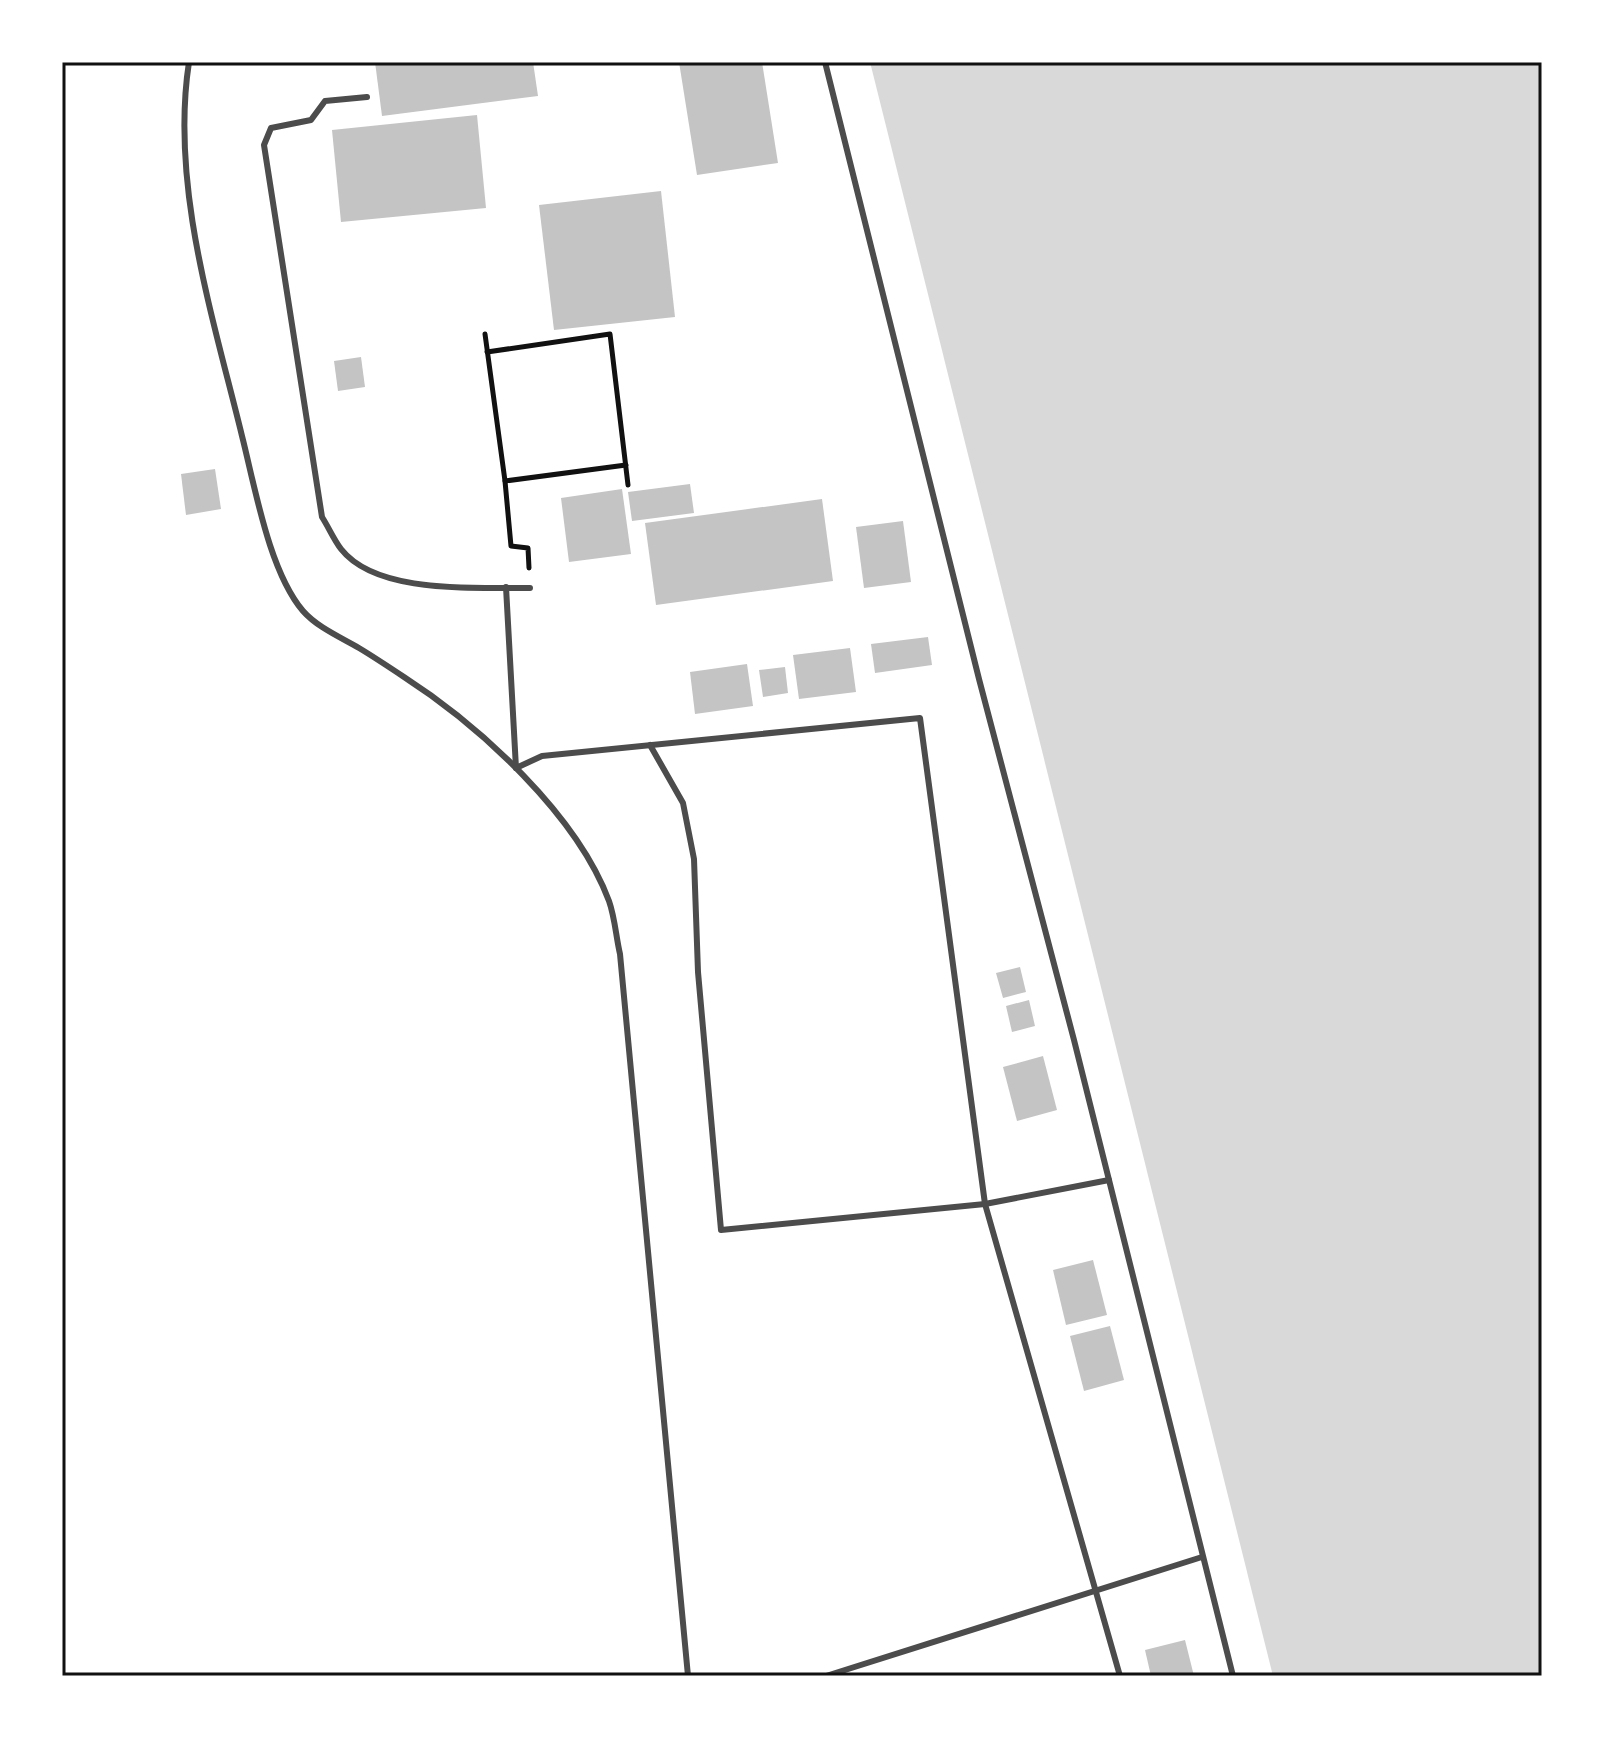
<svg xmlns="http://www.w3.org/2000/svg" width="1604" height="1738" viewBox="0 0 1604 1738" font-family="Lato,sans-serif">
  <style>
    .water { fill: #d9d9d9 }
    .building { fill: #c4c4c4 }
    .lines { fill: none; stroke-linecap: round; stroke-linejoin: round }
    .path { stroke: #111; stroke-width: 5 }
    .service { stroke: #4c4c4c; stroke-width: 6 }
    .neatline { fill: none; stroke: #111; stroke-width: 3 }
  </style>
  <rect width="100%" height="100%" fill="#fff"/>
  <path class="water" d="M870 62H1542V1676H1273Z"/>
  <g class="building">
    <path d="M375 62H533L538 96 382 116Z"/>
    <path d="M679 62H762L778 163 697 175Z"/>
    <path d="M477 115 486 208 341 222 332 130Z"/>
    <path d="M661 191 675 317 554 330 539 205Z"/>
    <path d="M361 357 365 387 338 391 334 361Z"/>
    <path d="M215 469 221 509 186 515 181 474Z"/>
    <path d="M690 484 694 513 632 521 628 492Z"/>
    <path d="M622 489 631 554 569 562 561 498Z"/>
    <path d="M822 499 833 581 656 605 645 523Z"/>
    <path d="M903 521 911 582 864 588 856 527Z"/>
    <path d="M928 637 932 665 875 673 871 644Z"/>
    <path d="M850 648 856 692 799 699 793 655Z"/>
    <path d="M747 664 753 706 695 714 690 672Z"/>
    <path d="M785 667 788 693 763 697 759 670Z"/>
    <path d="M1020 967 1026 992 1003 998 996 973Z"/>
    <path d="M1029 1000 1035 1026 1012 1032 1006 1006Z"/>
    <path d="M1043 1056 1057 1110 1017 1121 1003 1067Z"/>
    <path d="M1093 1260 1107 1315 1066 1325 1053 1270Z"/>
    <path d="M1110 1326 1124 1380 1084 1391 1070 1336Z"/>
    <path d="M1185 1640 1194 1676H1151L1145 1650Z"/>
  </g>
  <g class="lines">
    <g class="path">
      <path d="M485 334 505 481 511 546 528 548 529 568"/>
      <path d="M487 352 610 334 628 485"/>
      <path d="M505 481 626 465"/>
    </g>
    <g class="service">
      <path d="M189 62C170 185 213 317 242 436 255 487 269 571 303 611 317 627 340 637 359 648 374 657 389 667 404 677 480 726 577 815 609 901 615 918 616 937 620 954L688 1676"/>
      <path d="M825 62 979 679 1074 1040 1233 1676"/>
      <path d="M367 97 325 101 311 120 271 128 264 145 322 517C329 528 334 540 341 549 377 595 477 587 530 588"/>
      <path d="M506 587 516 768 542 756 920 718 985 1204 1120 1676"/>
      <path d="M650 745 683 803 694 859 698 972 721 1230 985 1204 1109 1180"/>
      <path d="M826 1676 1202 1557"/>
    </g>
  </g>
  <rect width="1604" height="1738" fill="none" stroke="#ffffff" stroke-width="128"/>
  <rect x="64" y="64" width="1476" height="1610" class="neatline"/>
</svg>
